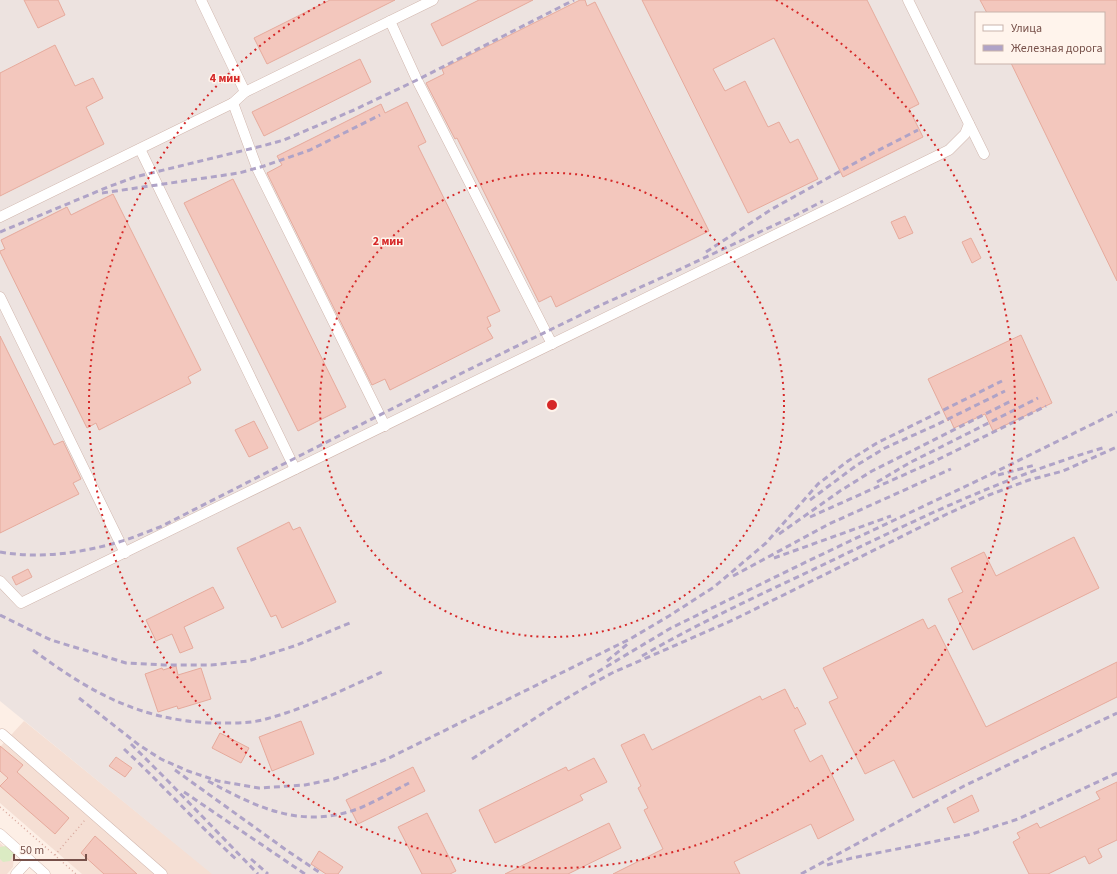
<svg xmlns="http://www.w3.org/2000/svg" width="1117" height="874" viewBox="0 0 1117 874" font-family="'Source Sans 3',sans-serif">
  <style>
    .residential { fill: #f5dfd4 }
    .industrial { fill: #ede3e0; fill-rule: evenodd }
    .green { fill: #dbebc3 }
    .building { fill: #f3c7bd; stroke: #e6aa9c }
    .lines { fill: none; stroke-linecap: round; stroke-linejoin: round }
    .minor-casing { stroke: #d1b7ae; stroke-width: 11 }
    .path { stroke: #d8aa9f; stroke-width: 1.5; stroke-dasharray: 1 3; stroke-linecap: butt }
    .minor { stroke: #fff; stroke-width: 10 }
    .rail { stroke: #afa3c7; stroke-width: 3; stroke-dasharray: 6 4; stroke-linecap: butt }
    .ring { fill: none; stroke: #d62828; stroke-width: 2; stroke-dasharray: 2 4 }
    .centre { fill: #d62828; stroke: #fff4ec; stroke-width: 2 }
    .ring-label { font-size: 12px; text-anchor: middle; font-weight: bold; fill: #d62828; stroke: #fff4ec; stroke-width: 3; stroke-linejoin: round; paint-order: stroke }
  </style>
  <rect width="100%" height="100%" fill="#fdefe6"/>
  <g class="residential">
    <path d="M24 721 213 874H82L0 803V747Z"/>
    <path d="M0 843 14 856 13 867 7 874H0Z"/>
  </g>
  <path class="industrial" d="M0 0H1117V874H212L0 701ZM976 13H1104V63H976Z"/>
  <path class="green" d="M6 846 14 853 10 861 3 862 0 859V847Z"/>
  <g class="building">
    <path d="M24 0H58L65 15 38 28Z"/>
    <path d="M330 0H395L267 64 254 38Z"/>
    <path d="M479 0H533L442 46 431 24Z"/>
    <path d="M580 0H585L587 6 595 2 709 231 556 307 551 296 539 302 457 138 455 139 426 83 444 74 442 69Z"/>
    <path d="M642 0H867L919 104 909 109 923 137 843 177 774 38 713 69 725 91 745 81 768 127 779 122 790 143 798 139 818 179 748 213Z"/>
    <path d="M980 0H1117V281L1011 63H1104V13H987Z"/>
    <path d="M55 45 75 86 93 78 103 98 86 107 104 144 0 196V73Z"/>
    <path d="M360 59 371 82 264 136 252 112Z"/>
    <path d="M407 102 426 142 418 146 500 311 487 317 491 326 487 328 493 338 390 390 385 379 372 385 267 173 282 165 277 156 381 104 385 113Z"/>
    <path d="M233 179 346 407 298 431 184 203Z"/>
    <path d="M113 194 201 370 188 377 191 383 99 430 96 423 87 428 0 252V251L5 249 1 240 67 207 71 215Z"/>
    <path d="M905 216 913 233 899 239 891 222Z"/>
    <path d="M971 238 981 258 972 263 962 242Z"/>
    <path d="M1021 335 1052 403 993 431 985 414 954 428 950 419 948 421 928 379Z"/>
    <path d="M0 336 54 445 63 441 81 479 73 483 79 494 0 533Z"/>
    <path d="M254 421 268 448 249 457 235 430Z"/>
    <path d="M289 522 293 530 300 527 336 602 282 628 276 615 271 617 237 548Z"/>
    <path d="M1074 537 1099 588 973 650 948 599 963 592 951 568 984 552 996 576Z"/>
    <path d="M28 569 32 577 16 585 12 577Z"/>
    <path d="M213 587 224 608 184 627 193 648 180 653 172 634 156 641 146 620Z"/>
    <path d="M923 619 928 629 935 625 986 727 1117 662V697L913 798 894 760 865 774 829 702 838 698 823 668Z"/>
    <path d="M176 666 178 675 201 668 211 699 178 709 177 706 158 712 145 674 162 668 163 670Z"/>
    <path d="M785 689 795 709 797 707 806 724 794 730 810 762 822 755 854 820 818 839 811 824 734 862 740 874H613L663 849 644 810 648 808 638 788 641 786 621 745 644 734 652 750 760 696 762 700Z"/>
    <path d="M301 721 314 754 272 771 259 737Z"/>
    <path d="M220 733 249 748 241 763 212 748Z"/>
    <path d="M0 746 23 765 17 772 69 818 55 834 0 786 8 778 0 771Z"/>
    <path d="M116 757 132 768 125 777 109 766Z"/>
    <path d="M594 758 607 782 580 795 583 800 495 843 479 810 566 767 568 771Z"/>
    <path d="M413 767 425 791 358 824 346 800Z"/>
    <path d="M1117 782V840L1098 849 1102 857 1089 864 1085 856 1048 874H1029L1013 842 1020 838 1017 833 1037 823 1040 828 1100 799 1096 792Z"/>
    <path d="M972 795 979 811 954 823 947 808Z"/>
    <path d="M427 813 456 871 450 874H422L398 827Z"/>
    <path d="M609 823 621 848 568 874H505Z"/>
    <path d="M95 836 137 874H104L81 853Z"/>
    <path d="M319 851 343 867 338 874H326L311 864Z"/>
  </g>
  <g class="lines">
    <g class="minor-casing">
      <g id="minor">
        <path d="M201 0 245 92"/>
        <path d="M908 0 984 154"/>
        <path d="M390 21 417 80 552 344"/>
        <path d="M233 103 257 168 385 426"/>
        <path d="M140 149 295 469"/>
        <path d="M0 217 233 103 245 92 433 0"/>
        <path d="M0 297 125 553"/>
        <path d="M0 581 21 603 949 150 965 134 969 124"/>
        <path d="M2 734 162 874"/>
        <path d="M0 834 45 874"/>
        <path d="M16 874 29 860"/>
      </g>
    </g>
    <g class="path">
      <path d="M0 807 76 874"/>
      <path d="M55 855 85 820"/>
    </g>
    <use href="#minor" class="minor"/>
    <g class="rail">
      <path d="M102 193 239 173 264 166 310 150 380 115"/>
      <path d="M0 232 108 187 135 177 262 146 284 140 354 110 417 80 574 0"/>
      <path d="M706 252 772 209 873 153 918 130"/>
      <path d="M998 475 1035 465"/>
      <path d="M877 482 911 462 1038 398"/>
      <path d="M810 500 857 465 885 448 936 425 1005 391"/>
      <path d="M810 517 937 460 1046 406"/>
      <path d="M779 534 840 491 872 471 1011 401"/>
      <path d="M0 552C40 559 81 553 119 542 133 538 146 532 160 527L468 370 601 305 672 273 796 215 823 201"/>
      <path d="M774 558 891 516"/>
      <path d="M733 576 829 524 951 469"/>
      <path d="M0 615 24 627 51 640 84 650 126 663 164 665H211L248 661 297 645 352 622"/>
      <path d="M33 650C90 692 139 720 212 723 229 723 249 724 266 719 307 708 345 689 384 671"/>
      <path d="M642 656C702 621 766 592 829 562 919 518 1009 475 1106 447"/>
      <path d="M607 661 630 642"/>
      <path d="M589 677 671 628 808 561 983 478 1117 412"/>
      <path d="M79 698 139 745 161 759 188 771 218 781 259 788 305 785 334 779 387 759 630 639 669 616 714 587 766 543 818 484 848 461 877 443 1002 381"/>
      <path d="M131 744 167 780 258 874"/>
      <path d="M124 749C162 784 197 824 236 859"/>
      <path d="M472 759 557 704 586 687 612 673 733 620 947 514 989 495 1029 480 1063 471 1117 447"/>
      <path d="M175 770 289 852 322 874"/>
      <path d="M208 781C258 808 302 830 360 808 377 801 393 791 409 783"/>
      <path d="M184 792 305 874"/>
      <path d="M251 859 268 874"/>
      <path d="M827 865 852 858 972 834 1018 819 1117 773"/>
      <path d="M801 874 964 786 1117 713"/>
    </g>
  </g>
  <g class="ring">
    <circle cx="552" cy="405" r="232"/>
    <path d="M776 0A463 463 0 1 1 328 0"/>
  </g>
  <circle cx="552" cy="405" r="6" class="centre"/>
  <g class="ring-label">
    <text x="225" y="82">4 мин</text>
    <text x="388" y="245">2 мин</text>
  </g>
  <rect x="975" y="12" width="130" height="52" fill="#fff4ec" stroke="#c9b3ab"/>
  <rect x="983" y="25" width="20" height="6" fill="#ffffff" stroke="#c9b3ab"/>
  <text x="1011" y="32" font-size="12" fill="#77514a">Улица</text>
  <rect x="983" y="45" width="20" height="6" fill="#afa3c7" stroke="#c9b3ab"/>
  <text x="1011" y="52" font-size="12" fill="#77514a">Железная дорога</text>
  <path d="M14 854v6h72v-6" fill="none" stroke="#77514a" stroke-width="2"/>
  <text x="20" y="854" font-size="12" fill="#77514a" stroke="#fff4ec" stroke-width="3" paint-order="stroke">50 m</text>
</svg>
